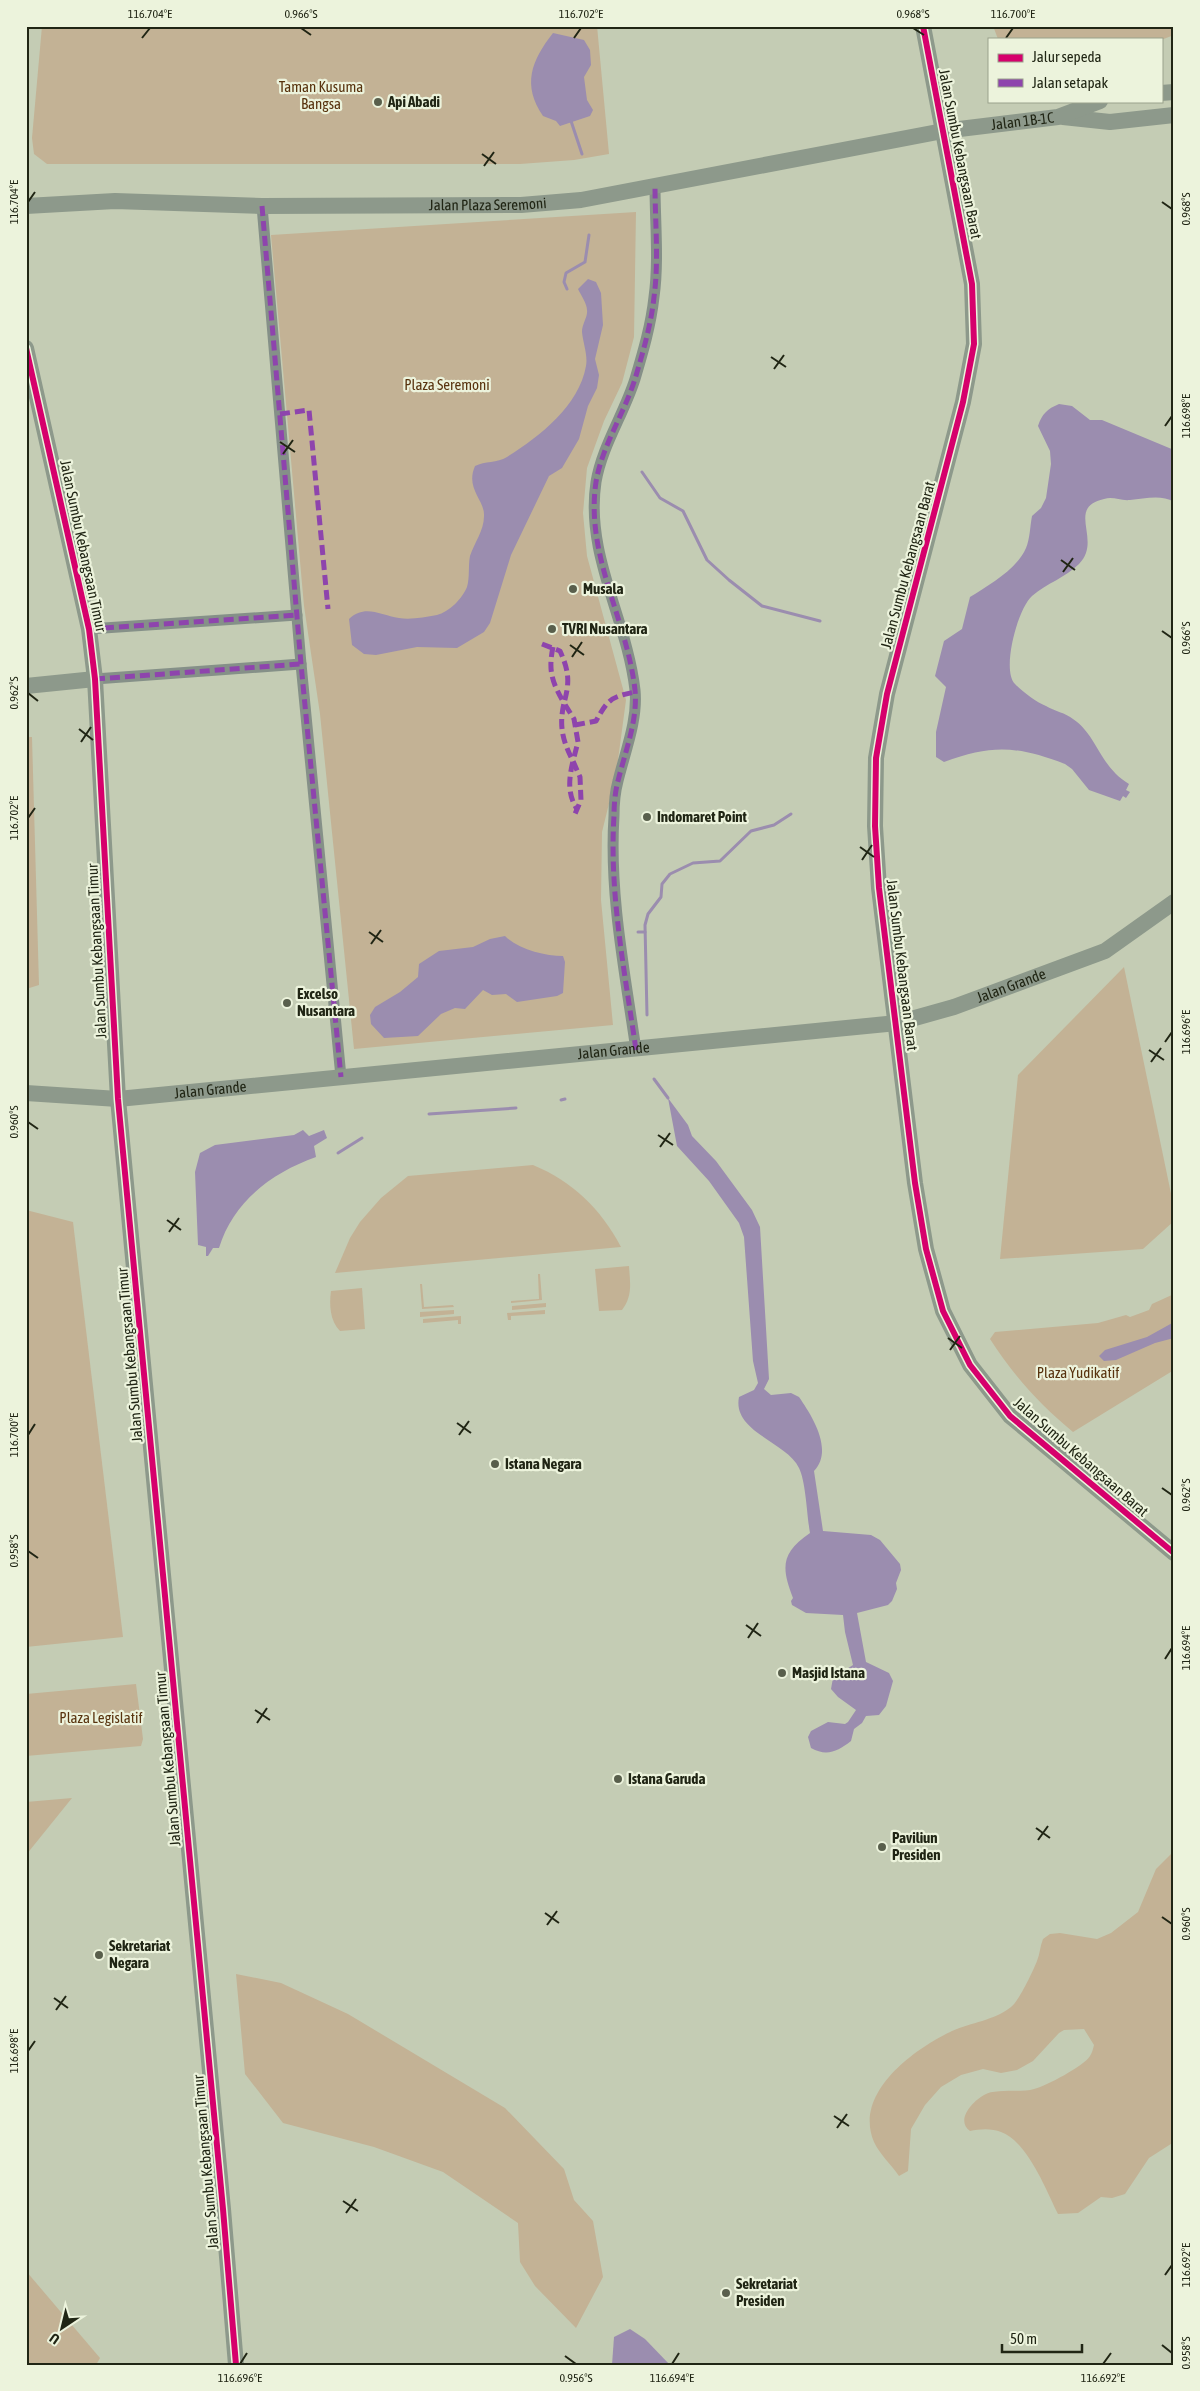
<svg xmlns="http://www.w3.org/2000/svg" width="1200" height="2391" viewBox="0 0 1200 2391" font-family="'Asap Condensed',sans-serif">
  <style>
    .green { fill: #c3b295 }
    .water { fill: #9b8daf }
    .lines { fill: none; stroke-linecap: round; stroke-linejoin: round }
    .stream { stroke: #9b8daf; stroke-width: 3 }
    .street { stroke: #859088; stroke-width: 11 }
    .secondary { stroke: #8d998b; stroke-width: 16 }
    .quiet { stroke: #8e44ad; stroke-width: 5; stroke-dasharray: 10 5; stroke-linecap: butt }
    .cycleway-casing { stroke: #ecf3dc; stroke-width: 9 }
    .cycleway { stroke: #d6006c; stroke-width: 6 }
    .ticks { fill: none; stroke: #202514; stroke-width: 2 }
    .poi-dot { fill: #595f4c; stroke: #ecf3dc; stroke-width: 2 }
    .labels { text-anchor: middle; stroke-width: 4.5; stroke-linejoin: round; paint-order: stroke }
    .park-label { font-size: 15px; fill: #58330e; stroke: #ecf3dc }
    .poi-label { font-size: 15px; font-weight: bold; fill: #202514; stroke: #ecf3dc; text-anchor: start }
    .street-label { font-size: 15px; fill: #202514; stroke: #ecf3dc }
    .neatline { fill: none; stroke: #202514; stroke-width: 2 }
    .ticks-label { font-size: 12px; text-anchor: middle; fill: #202514 }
  </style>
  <rect width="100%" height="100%" fill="#c4ccb4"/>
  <g class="green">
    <path d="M42 26H597L609 154 574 160 520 164H47L34 154 32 138Z"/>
    <path d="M993 26H1174V35L1161 40 998 39Z"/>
    <path d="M636 212 634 337 622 383 604 421 587 468 583 513 587 556 626 700 616 775 602 832 601 900 613 1025 354 1049 320 714 304 606 271 235Z"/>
    <path d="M26 737H32L39 985 26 989Z"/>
    <path d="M1124 967 1174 1208V1221L1143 1249 1000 1259 1018 1075Z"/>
    <path d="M533 1165C572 1181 601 1209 621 1247L335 1273 350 1238 360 1222 381 1198 408 1176Z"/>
    <path d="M26 1210 73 1222 123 1637 26 1647Z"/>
    <path d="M629 1266C630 1282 633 1296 622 1310L599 1311 595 1269Z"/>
    <path d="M538 1274H540L542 1300 511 1303V1301L539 1299Z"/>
    <path d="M420 1284H422L424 1307 453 1305 454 1307 422 1309Z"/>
    <path d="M362 1288 365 1329 340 1331C330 1321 329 1305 331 1291Z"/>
    <path d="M1174 1294V1370L1073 1432C1040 1405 1013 1375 990 1339L995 1332 1098 1323 1126 1315 1130 1317 1149 1310 1152 1304Z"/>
    <path d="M546 1303V1307L512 1310V1306Z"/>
    <path d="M454 1310V1314L420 1317V1312Z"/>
    <path d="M545 1310V1314L511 1316V1320H508L507 1313Z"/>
    <path d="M461 1316V1324H458V1320L423 1323V1319Z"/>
    <path d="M136 1684 143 1739 141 1746 26 1756V1694Z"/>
    <path d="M72 1798 26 1855V1802Z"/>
    <path d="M1174 1851V2142L1149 2158 1125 2194 1112 2198 1101 2197 1078 2213 1058 2214C1046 2190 1028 2142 1001 2132 992 2128 979 2129 970 2131 955 2120 973 2101 984 2095 995 2088 1021 2093 1034 2089 1046 2086 1084 2066 1090 2056 1092 2053 1093 2049 1094 2045L1084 2029 1064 2030 1059 2033 1033 2061 1017 2070 1001 2073 983 2069 961 2075 941 2087 925 2105 911 2129 908 2171 899 2176C891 2164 880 2155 874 2142 853 2093 914 2049 952 2031 972 2022 993 2021 1011 2007 1019 2001 1033 1971 1037 1961 1040 1954 1040 1946 1043 1939L1050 1934 1060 1933 1097 1939 1111 1933 1138 1912 1156 1869Z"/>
    <path d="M236 1974 281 1983 348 2014 505 2108 564 2169 574 2200 593 2221 603 2277 576 2328 535 2286 520 2262 518 2223 443 2172 374 2147 283 2123 245 2074Z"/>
    <path d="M26 2271 100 2358 96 2365H26Z"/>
  </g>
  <g class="water">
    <path d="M553 33 584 40 590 50 591 65 584 77 587 100 593 110 590 116 560 126 556 121 543 116C522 85 531 61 553 33Z"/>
    <path d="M588 279 596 282 601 293 603 325 595 359 599 375 597 388 588 406 579 439 562 468 549 476 511 555 490 623 484 632 457 648 417 647 376 655 364 654 352 645 349 619C365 604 380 615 399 618 411 620 425 617 437 615 449 612 462 599 467 587 470 577 468 566 470 556 474 543 484 531 484 516 485 500 465 489 475 466 485 461 497 463 507 457 539 437 579 406 586 366 588 355 583 343 582 332 582 324 588 317 587 310 587 304 581 295 578 289Z"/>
    <path d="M1059 404 1072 406 1090 420H1102L1174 450V502C1161 494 1144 499 1130 500 1120 501 1113 496 1104 499 1065 508 1103 540 1079 564 1065 578 1047 583 1032 596 1018 608 1001 670 1015 684 1023 692 1036 702 1046 706 1054 711 1066 713 1073 719 1098 736 1099 766 1129 784L1126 790 1130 792 1126 798 1123 796 1120 801 1089 790 1072 769 1065 764C1017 746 993 744 944 762L936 757V732L946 687 935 676 944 641 962 629 970 597C989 585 1017 569 1026 548 1030 539 1030 526 1032 516L1041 508 1046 498 1051 464 1050 451 1038 426C1042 414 1047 409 1059 404Z"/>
    <path d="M505 936C518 949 545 956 563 956L565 962 563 993 557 996 517 1002 506 994 492 995 483 990 465 1009 455 1008 441 1014 418 1036 384 1038 371 1024 370 1015 375 1007 400 992 418 977 419 964 439 951 473 947 490 939Z"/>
    <path d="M668 1098 688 1125 692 1136 716 1161 752 1210 760 1227 769 1379 764 1389 771 1395 791 1393 799 1397C812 1416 834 1450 814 1471L823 1531 871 1535 880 1540 900 1564 901 1570 896 1583 897 1589 892 1601 888 1605 857 1613 866 1662 889 1673 893 1681 886 1706 879 1715 866 1716 862 1723 854 1729 851 1741C838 1751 827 1757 811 1748L808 1737 811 1731 828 1722 845 1724 848 1722 856 1710 838 1697 831 1689 833 1678 853 1665 845 1632 843 1615 806 1613 792 1605 791 1601 793 1598C781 1567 781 1553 810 1533 807 1517 806 1482 799 1468 787 1442 732 1432 739 1397L754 1390 758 1383 753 1361 744 1237 739 1223 709 1181 677 1146Z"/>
    <path d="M303 1130 309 1136 324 1130 327 1138 314 1146 316 1157C271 1173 233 1202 219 1248H213L208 1256H206V1247L198 1245 195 1172 200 1153 215 1145 294 1135Z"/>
    <path d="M1174 1322V1338L1155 1343 1116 1360 1104 1361 1099 1356 1105 1350 1147 1337Z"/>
    <path d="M630 2329 645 2339 670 2365H612L614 2337Z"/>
  </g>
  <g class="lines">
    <g class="stream">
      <path d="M571 121 582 154"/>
      <path d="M567 289 564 282 566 273 585 262 589 235"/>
      <path d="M642 472 660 498 683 511 707 560 729 580 762 606 820 621"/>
      <path d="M638 932H645"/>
      <path d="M647 1015 645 925 648 914 661 897 662 884 670 874 693 863 720 861 751 831 774 825 791 814"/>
      <path d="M654 1079 668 1098"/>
      <path d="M561 1100 565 1099"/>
      <path d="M429 1114 516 1108"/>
      <path d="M338 1153 362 1138"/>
    </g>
    <g class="street">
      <path d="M262 206 301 664 341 1077"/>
      <path d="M89 629 297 615"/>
      <path d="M95 679 301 664"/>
      <path d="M636 1050C625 973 609 894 614 816 614 805 615 792 618 781 625 752 638 720 635 690 627 619 585 555 596 482 602 446 624 414 635 379 643 352 651 325 654 297 659 261 655 222 655 186"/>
    </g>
    <g class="secondary">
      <path d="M923 26 972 284 974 344 963 402 887 694 876 758 875 826 879 888 915 1183 926 1249 943 1311 970 1365 1010 1416 1174 1553"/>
      <path d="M1161 93 1174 92"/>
      <path d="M1063 117 1110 122 1174 115"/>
      <path id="s1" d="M26 206 115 201 262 206 521 205 581 200 943 131 1058 117 1100 101"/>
      <path d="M26 348 89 629 95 679 118 1099 223 2209 236 2365"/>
      <path d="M26 686 95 679"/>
      <path id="s2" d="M26 1093 118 1099 897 1023 954 1007 1105 951 1174 902"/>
    </g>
    <g class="quiet">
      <path d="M262 206 301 664 341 1077"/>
      <path d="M280 414 309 410 328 609"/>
      <path d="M89 629 297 615"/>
      <path d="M542 644 560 651C569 671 570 682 564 703L574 719 578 742 573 761 580 777 581 800 575 814"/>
      <path d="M553 647C548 671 552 682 564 703 559 725 562 740 573 761 569 778 567 794 577 809"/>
      <path d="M95 679 301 664"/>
      <path d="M575 725 596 721C608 699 611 697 635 692"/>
      <path d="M636 1050C625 973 609 894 614 816 614 805 615 792 618 781 625 752 638 720 635 690 627 619 585 555 596 482 602 446 624 414 635 379 643 352 651 325 654 297 659 261 655 222 655 186"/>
    </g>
    <g class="cycleway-casing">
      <g id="cycleway">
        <path d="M923 26 972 284 974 344 963 402 887 694 876 758 875 826 879 888 915 1183 926 1249 943 1311 970 1365 1010 1416 1174 1553"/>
        <path d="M26 348 89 629 95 679 118 1099 223 2209 236 2365"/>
      </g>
    </g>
    <use href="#cycleway" class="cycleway"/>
  </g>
  <path class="ticks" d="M301 28 311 35M913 28 924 35M142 38 150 28M574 38 581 28M1006 38 1013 28M482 154 496 164M484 166 494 152M28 202 35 192M1162 202 1172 209M771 357 786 367M774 369 784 355M1165 426 1172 416M280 442 295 452M283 454 293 440M1061 560 1075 570M1063 572 1073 558M1162 631 1172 638M570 645 584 655M572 657 582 642M28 693 38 701M79 729 93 740M81 742 91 727M28 818 35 808M860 847 874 857M862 860 872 845M369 932 383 942M371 944 381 930M1165 1042 1172 1032M1149 1050 1164 1060M1151 1062 1161 1048M28 1122 38 1129M658 1135 673 1145M660 1147 670 1133M167 1220 181 1230M169 1232 179 1218M948 1338 962 1348M950 1350 960 1336M457 1423 471 1433M28 1435 35 1424M459 1435 469 1421M1162 1488 1172 1495M28 1551 38 1558M746 1625 761 1636M748 1638 758 1623M1165 1659 1172 1648M255 1710 270 1720M257 1723 267 1708M1036 1828 1050 1838M1038 1840 1048 1826M545 1913 559 1923M1162 1917 1172 1924M547 1925 557 1911M54 1998 68 2008M56 2010 66 1996M28 2051 35 2041M834 2116 849 2126M837 2128 847 2114M343 2201 358 2211M346 2213 356 2199M1165 2275 1172 2265M1162 2345 1172 2353M565 2356 576 2364M240 2364 247 2353M672 2364 679 2353M1103 2364 1111 2353"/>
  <g class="poi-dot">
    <circle cx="378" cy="102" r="5"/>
    <circle cx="573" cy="589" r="5"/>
    <circle cx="552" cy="629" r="5"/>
    <circle cx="647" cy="817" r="5"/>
    <circle cx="287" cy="1003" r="5"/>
    <circle cx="495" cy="1464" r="5"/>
    <circle cx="782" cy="1673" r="5"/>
    <circle cx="618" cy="1779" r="5"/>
    <circle cx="882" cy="1847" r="5"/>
    <circle cx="99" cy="1955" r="5"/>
    <circle cx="726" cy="2293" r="5"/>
  </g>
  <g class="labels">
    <g class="park-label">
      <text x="321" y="92">Taman Kusuma<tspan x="321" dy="17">Bangsa</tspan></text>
      <text x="447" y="390">Plaza Seremoni</text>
      <text x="1078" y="1378">Plaza Yudikatif</text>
      <text x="101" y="1723">Plaza Legislatif</text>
    </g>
    <g class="poi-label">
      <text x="388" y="107">Api Abadi</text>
      <text x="583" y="594">Musala</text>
      <text x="562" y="634">TVRI Nusantara</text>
      <text x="657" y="822">Indomaret Point</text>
      <text x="297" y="999">Excelso<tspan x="297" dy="17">Nusantara</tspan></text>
      <text x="505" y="1469">Istana Negara</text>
      <text x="792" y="1678">Masjid Istana</text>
      <text x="628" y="1784">Istana Garuda</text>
      <text x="892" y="1843">Paviliun<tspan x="892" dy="17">Presiden</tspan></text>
      <text x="109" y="1951">Sekretariat<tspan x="109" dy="17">Negara</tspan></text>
      <text x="736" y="2289">Sekretariat<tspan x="736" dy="17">Presiden</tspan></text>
    </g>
    <g class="street-label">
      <text dy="5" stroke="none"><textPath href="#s1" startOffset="1004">Jalan 1B-1C</textPath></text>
      <text transform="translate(960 154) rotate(79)" y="5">Jalan Sumbu Kebangsaan Barat</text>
      <text dy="5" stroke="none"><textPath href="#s1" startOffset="462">Jalan Plaza Seremoni</textPath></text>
      <text transform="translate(83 546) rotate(78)" y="5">Jalan Sumbu Kebangsaan Timur</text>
      <text transform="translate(908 565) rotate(-75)" y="5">Jalan Sumbu Kebangsaan Barat</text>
      <text transform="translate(97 951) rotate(-93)" y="5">Jalan Sumbu Kebangsaan Timur</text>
      <text transform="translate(902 965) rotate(83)" y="5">Jalan Sumbu Kebangsaan Barat</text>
      <text dy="5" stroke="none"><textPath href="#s2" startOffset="995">Jalan Grande</textPath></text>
      <text dy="5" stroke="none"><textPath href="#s2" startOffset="590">Jalan Grande</textPath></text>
      <text dy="5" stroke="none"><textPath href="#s2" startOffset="185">Jalan Grande</textPath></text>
      <text transform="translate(130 1355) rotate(-95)" y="5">Jalan Sumbu Kebangsaan Timur</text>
      <text transform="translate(1081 1457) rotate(41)" y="5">Jalan Sumbu Kebangsaan Barat</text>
      <text transform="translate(168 1759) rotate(-95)" y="5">Jalan Sumbu Kebangsaan Timur</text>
      <text transform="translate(206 2162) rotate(-95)" y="5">Jalan Sumbu Kebangsaan Timur</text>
    </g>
  </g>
  <rect width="1200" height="2391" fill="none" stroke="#ecf3dc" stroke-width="55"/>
  <rect x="988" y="38" width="175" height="65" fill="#ecf3dc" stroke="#9aa18c"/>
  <rect x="998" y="54" width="25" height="8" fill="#d6006c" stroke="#9aa18c"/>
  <text x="1032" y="62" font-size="15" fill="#202514">Jalur sepeda</text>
  <rect x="998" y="79" width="25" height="8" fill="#8e44ad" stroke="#9aa18c"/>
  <text x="1032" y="88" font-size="15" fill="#202514">Jalan setapak</text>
  <g transform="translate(62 2328) rotate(215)" stroke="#ecf3dc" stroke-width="4" paint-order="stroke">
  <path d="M0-4L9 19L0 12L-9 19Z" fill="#202514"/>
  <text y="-8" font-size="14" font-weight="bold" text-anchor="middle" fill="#202514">U</text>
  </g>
  <path d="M1002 2344v8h80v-8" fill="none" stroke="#202514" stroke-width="2.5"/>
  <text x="1010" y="2344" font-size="15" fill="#202514" stroke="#ecf3dc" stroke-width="4" paint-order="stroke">50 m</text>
  <rect x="28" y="28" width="1144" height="2336" class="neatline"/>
  <g class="ticks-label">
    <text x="150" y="18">116.704°E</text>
    <text x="301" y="18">0.966°S</text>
    <text x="581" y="18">116.702°E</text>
    <text x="913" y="18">0.968°S</text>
    <text x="1013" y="18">116.700°E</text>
    <text transform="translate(14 202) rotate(-90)" y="4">116.704°E</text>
    <text transform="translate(1186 209) rotate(-90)" y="4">0.968°S</text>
    <text transform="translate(1186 416) rotate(-90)" y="4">116.698°E</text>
    <text transform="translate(1186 638) rotate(-90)" y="4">0.966°S</text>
    <text transform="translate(14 693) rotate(-90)" y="4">0.962°S</text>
    <text transform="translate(14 818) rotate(-90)" y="4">116.702°E</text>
    <text transform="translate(1186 1032) rotate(-90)" y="4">116.696°E</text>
    <text transform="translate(14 1122) rotate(-90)" y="4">0.960°S</text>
    <text transform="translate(14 1435) rotate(-90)" y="4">116.700°E</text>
    <text transform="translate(1186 1495) rotate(-90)" y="4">0.962°S</text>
    <text transform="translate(14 1551) rotate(-90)" y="4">0.958°S</text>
    <text transform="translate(1186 1648) rotate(-90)" y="4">116.694°E</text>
    <text transform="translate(1186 1924) rotate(-90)" y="4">0.960°S</text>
    <text transform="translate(14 2051) rotate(-90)" y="4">116.698°E</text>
    <text transform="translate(1186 2265) rotate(-90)" y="4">116.692°E</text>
    <text transform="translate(1186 2353) rotate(-90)" y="4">0.958°S</text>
    <text x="240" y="2382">116.696°E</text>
    <text x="576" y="2382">0.956°S</text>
    <text x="672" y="2382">116.694°E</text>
    <text x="1103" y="2382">116.692°E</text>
  </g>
</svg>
